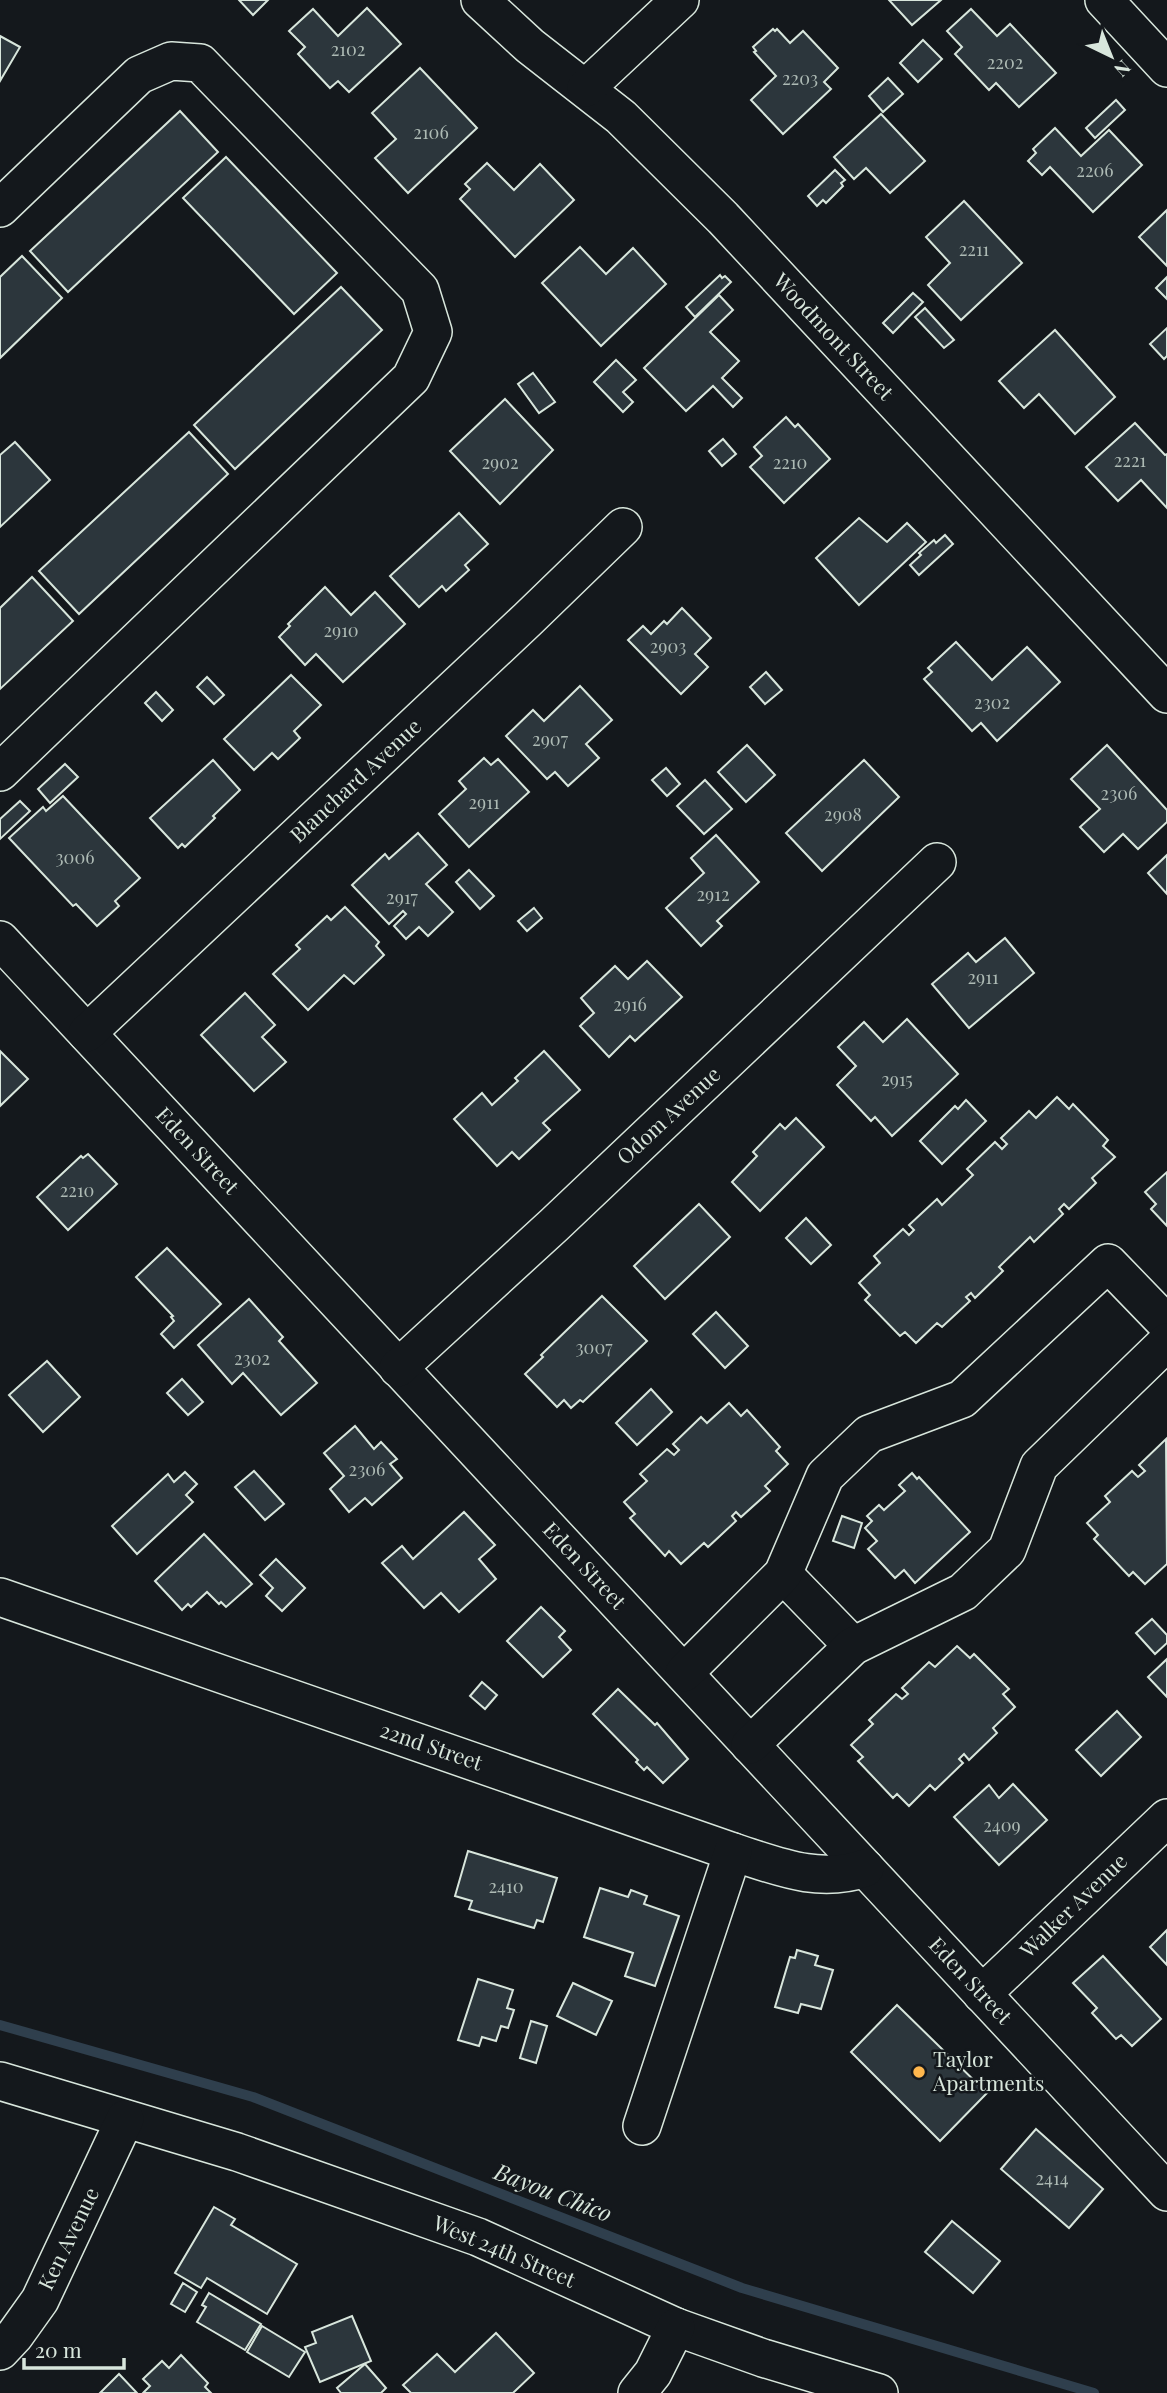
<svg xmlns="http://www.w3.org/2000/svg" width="1167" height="2393" viewBox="0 0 1167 2393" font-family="'Playfair Display',serif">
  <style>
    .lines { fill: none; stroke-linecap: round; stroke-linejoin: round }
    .stream { stroke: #2f3f4d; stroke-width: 10 }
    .building { fill: #2c363c; stroke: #d8e6dc; stroke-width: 2 }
    .minor-casing { stroke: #d8e6dc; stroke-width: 40 }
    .minor { stroke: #14181c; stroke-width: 37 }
    .poi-dot { fill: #ffb74d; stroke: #14181c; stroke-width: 2.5 }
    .labels { text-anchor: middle; stroke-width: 5; stroke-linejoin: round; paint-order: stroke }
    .number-label { font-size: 18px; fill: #adbab4 }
    .street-label { font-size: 21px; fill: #d8e6dc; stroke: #14181c }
    .poi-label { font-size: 21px; fill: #d8e6dc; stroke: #14181c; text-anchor: start }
    .water-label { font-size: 23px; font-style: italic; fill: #d8e6dc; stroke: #14181c }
  </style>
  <rect width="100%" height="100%" fill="#14181c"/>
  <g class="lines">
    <path class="stream" d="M0 2025 253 2097 742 2288 1094 2393"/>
  </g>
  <g class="building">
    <path d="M239 0H268L253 15Z"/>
    <path d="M889 0H941L912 25Z"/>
    <path d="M367 8 401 44 349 92 338 81 330 88 298 54 305 47 289 31 313 9 338 36Z"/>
    <path d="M971 9 997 36 1010 24 1056 73 1019 107 996 83 989 90 955 54 962 47 947 31Z"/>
    <path d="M773 29 775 31 777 29 790 43 803 31 838 68 824 82 831 89 783 134 751 100 776 76 754 52 756 51 753 47Z"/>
    <path d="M0 36 20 47 0 81Z"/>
    <path d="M923 40 942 59 918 82 900 63Z"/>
    <path d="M420 68 477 128 408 193 375 158 396 139 372 113Z"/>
    <path d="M888 78 903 94 883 112 869 96Z"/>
    <path d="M1116 100 1125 110 1095 138 1086 128Z"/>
    <path d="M180 111 218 152 68 292 30 251Z"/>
    <path d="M881 114 925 161 890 193 866 168 854 179 834 157Z"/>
    <path d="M1055 128 1081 156 1109 130 1142 165 1093 212 1050 167 1042 175 1028 161 1036 153 1033 149Z"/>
    <path d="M226 157 337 273 294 314 183 198Z"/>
    <path d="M487 163 514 190 540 164 574 200 515 257 460 199 470 189 465 184Z"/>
    <path d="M835 170 845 180 841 183 843 186 826 203 823 200 817 206 808 196Z"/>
    <path d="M964 201 1022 263 961 320 928 285 950 263 926 237Z"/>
    <path d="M1167 210V266L1139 237Z"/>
    <path d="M580 247 606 274 633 248 666 284 601 346 542 283Z"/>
    <path d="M22 256 62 298 0 358V277Z"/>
    <path d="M720 275 722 278 725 276 731 282 695 317 686 307Z"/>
    <path d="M1167 277V299L1156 288Z"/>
    <path d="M341 287 382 330 235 469 194 425Z"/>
    <path d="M913 293 923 302 893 333 883 323Z"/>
    <path d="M719 295 733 310 710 332 739 361 722 378 742 398 733 407 713 386 686 411 644 368Z"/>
    <path d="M925 308 954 340 944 348 915 317Z"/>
    <path d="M1167 328V356L1164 359 1150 344Z"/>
    <path d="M1055 330 1115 397 1075 434 1039 394 1024 408 999 381Z"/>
    <path d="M616 360 636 380 623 392 633 402 623 412 594 382Z"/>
    <path d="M533 373 555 402 539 413 518 384Z"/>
    <path d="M505 399 553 450 500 504 450 451Z"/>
    <path d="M786 417 795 427 798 424 830 459 784 503 750 467 762 456 754 447Z"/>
    <path d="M1135 423 1165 455 1167 454V508L1141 480 1118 501 1086 467Z"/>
    <path d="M189 432 228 474 79 614 39 571Z"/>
    <path d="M723 439 736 454 722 466 709 451Z"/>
    <path d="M15 442 50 480 0 527V455Z"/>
    <path d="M459 513 488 544 465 565 469 570 446 591 442 586 419 607 390 576Z"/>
    <path d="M859 518 887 542 907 523 926 542 859 605 816 558Z"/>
    <path d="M945 535 953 544 919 575 910 565 921 555 919 553 934 540 936 543Z"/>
    <path d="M32 577 73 621 0 689V608Z"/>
    <path d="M325 587 351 615 375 592 405 624 343 682 316 654 305 665 279 637 290 626 288 624Z"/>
    <path d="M682 608 711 638 695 654 708 667 681 694 628 640 643 626 651 634 664 621 667 624Z"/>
    <path d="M956 642 992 680 1027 647 1060 682 997 741 981 723 972 731 924 679 932 672 928 668Z"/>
    <path d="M766 672 782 690 765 704 750 687Z"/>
    <path d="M291 675 321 705 294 731 300 738 278 759 272 753 254 770 224 739Z"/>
    <path d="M207 677 224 695 214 704 197 687Z"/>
    <path d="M580 686 612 720 586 744 599 758 568 786 555 772 547 779 506 736 533 710 544 721Z"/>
    <path d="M156 692 173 710 162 721 145 703Z"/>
    <path d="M747 745 775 775 746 802 718 772Z"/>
    <path d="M1107 745 1167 810V822L1138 849 1123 834 1104 852 1080 827 1100 809 1071 779Z"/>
    <path d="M484 758 491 765 498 759 529 792 469 847 439 814 466 789 459 781Z"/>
    <path d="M213 760 240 790 213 816 215 818 185 847 182 844 178 848 150 818Z"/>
    <path d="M864 760 899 797 822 871 786 833Z"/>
    <path d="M65 764 78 777 50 803 38 789Z"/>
    <path d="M666 768 680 784 667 796 652 780Z"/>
    <path d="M705 780 732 809 704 834 677 806Z"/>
    <path d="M63 796 140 878 115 901 119 906 97 926 76 904 73 906 9 838 43 807 46 811Z"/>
    <path d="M20 801 30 811 0 839V819Z"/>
    <path d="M418 833 447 865 426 884 453 912 428 936 419 927 406 939 394 926 406 914 403 911 389 924 352 885 385 854 389 859Z"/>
    <path d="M716 835 759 882 717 921 722 926 701 946 666 908 704 873 691 858Z"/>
    <path d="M1167 855V894L1148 873Z"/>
    <path d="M469 870 494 896 480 909 456 882Z"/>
    <path d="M345 907 379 942 376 946 384 955 354 984 344 975 308 1010 273 974 300 949 296 945 327 916 331 920Z"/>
    <path d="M534 908 542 918 527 931 518 921Z"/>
    <path d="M1005 938 1034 973 969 1028 932 984 968 953 976 962Z"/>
    <path d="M647 961 682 997 635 1041 630 1036 609 1057 580 1026 594 1013 581 998 615 966 628 979Z"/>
    <path d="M245 993 275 1025 262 1037 286 1062 254 1091 201 1035Z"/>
    <path d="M907 1019 958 1074 892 1136 875 1117 871 1121 837 1085 856 1066 838 1047 864 1022 883 1042Z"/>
    <path d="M0 1051 28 1079 0 1106Z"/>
    <path d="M544 1051 580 1090 543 1123 550 1130 519 1159 512 1152 497 1166 454 1119 482 1093 492 1105 518 1081 515 1078Z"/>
    <path d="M1057 1097 1069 1109 1073 1104 1108 1140 1103 1146 1115 1157 1092 1178 1096 1183 1069 1209 1064 1204 1059 1209 1063 1214 1034 1242 1030 1237 999 1267 1003 1271 975 1298 971 1293 966 1297 970 1301 942 1327 937 1323 916 1343 905 1332 900 1336 865 1300 870 1295 859 1283 880 1263 874 1256 903 1229 909 1235 914 1230 909 1225 937 1199 942 1205 973 1175 967 1169 995 1142 1002 1149 1007 1144 1001 1138 1029 1111 1036 1118Z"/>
    <path d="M966 1100 986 1121 942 1164 920 1141 955 1106 958 1109Z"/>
    <path d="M796 1118 824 1147 760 1211 732 1182 757 1156 753 1152 780 1124 785 1129Z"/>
    <path d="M88 1154 117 1184 68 1230 37 1197 81 1156 83 1158Z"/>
    <path d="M1167 1172V1226L1151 1209 1156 1204 1145 1192Z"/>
    <path d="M699 1204 730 1237 665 1299 634 1266Z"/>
    <path d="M806 1218 831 1245 811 1264 786 1238Z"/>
    <path d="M167 1248 221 1304 174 1348 161 1334 174 1321 171 1317 173 1316 136 1277Z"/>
    <path d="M602 1296 647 1341 583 1402 580 1400 571 1408 564 1400 557 1407 525 1374 543 1357 541 1355Z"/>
    <path d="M249 1299 283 1337 279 1341 317 1383 281 1415 243 1373 232 1384 198 1345Z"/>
    <path d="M716 1312 748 1346 725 1368 693 1334Z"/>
    <path d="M47 1361 80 1397 43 1432 9 1395Z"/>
    <path d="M182 1379 203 1402 188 1415 167 1393Z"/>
    <path d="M651 1389 672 1412 637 1445 616 1423Z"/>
    <path d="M729 1403 741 1416 747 1410 780 1447 776 1451 788 1464 765 1486 770 1491 741 1517 736 1512 732 1516 736 1521 708 1547 704 1543 681 1564 669 1551 665 1556 630 1518 635 1514 624 1502 647 1481 640 1474 667 1449 674 1455 679 1450 673 1444 701 1417 707 1423Z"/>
    <path d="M355 1426 374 1449 381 1442 397 1459 390 1464 402 1478 372 1505 365 1498 349 1512 330 1489 344 1476 324 1453Z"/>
    <path d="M1166 1439 1167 1564 1145 1584 1133 1572 1129 1576 1094 1539 1098 1535 1087 1523 1110 1502 1105 1496 1132 1471 1138 1477 1145 1471 1139 1465Z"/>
    <path d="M254 1471 284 1504 265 1520 235 1487Z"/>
    <path d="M185 1472 197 1484 186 1495 193 1502 137 1554 112 1526 168 1474 174 1482Z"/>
    <path d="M912 1473 917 1479 919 1477 970 1532 915 1583 904 1570 895 1578 868 1549 877 1541 865 1528 872 1521 867 1516 879 1505 884 1510 905 1491 899 1485Z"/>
    <path d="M464 1512 495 1545 479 1559 496 1579 459 1612 441 1593 424 1608 382 1563 402 1546 413 1559Z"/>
    <path d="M842 1516 862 1523 854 1548 833 1541Z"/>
    <path d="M204 1534 252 1584 226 1607 221 1602 219 1604 207 1592 191 1607 188 1604 182 1610 155 1581Z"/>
    <path d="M276 1559 305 1588 282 1611 266 1596 273 1588 260 1575Z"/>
    <path d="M541 1607 565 1631 559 1637 571 1650 543 1677 507 1641Z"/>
    <path d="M1152 1619 1167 1635V1643L1155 1654 1136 1633Z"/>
    <path d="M957 1646 970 1658 974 1654 1009 1689 1003 1694 1015 1707 993 1728 997 1733 969 1760 964 1754 959 1759 963 1763 935 1790 930 1785 909 1806 897 1794 893 1798 858 1761 863 1757 851 1745 873 1724 869 1720 896 1694 902 1699 908 1694 902 1688 929 1662 935 1667Z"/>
    <path d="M1167 1659V1697L1148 1677Z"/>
    <path d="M482 1682 497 1695 485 1709 470 1696Z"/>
    <path d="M618 1689 655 1725 657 1723 688 1759 663 1783 647 1767 644 1770 636 1762 638 1760 593 1714Z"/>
    <path d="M1117 1711 1141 1737 1101 1776 1076 1750Z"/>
    <path d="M1013 1784 1047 1820 999 1865 954 1817 989 1785 999 1798Z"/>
    <path d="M468 1851 557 1878 543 1922 537 1920 534 1928 469 1909 472 1901 455 1896Z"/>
    <path d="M600 1888 628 1897 631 1890 647 1896 644 1904 679 1916 655 1986 625 1976 633 1953 584 1937Z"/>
    <path d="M1167 1930V1965L1150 1947Z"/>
    <path d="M797 1950 818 1956 815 1965 833 1970 821 2009 801 2004 798 2013 775 2007 790 1957 795 1958Z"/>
    <path d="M1103 1956 1161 2019 1132 2046 1121 2035 1116 2039 1092 2013 1097 2008 1073 1983Z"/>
    <path d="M478 1979 513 1990 507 2008 514 2010 508 2028 501 2026 496 2041 482 2037 479 2046 458 2040Z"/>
    <path d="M573 1983 612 2001 596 2035 557 2016Z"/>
    <path d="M897 2005 987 2093 940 2141 851 2052Z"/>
    <path d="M531 2021 547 2026 536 2063 520 2058Z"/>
    <path d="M1036 2129 1103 2189 1069 2228 1001 2169Z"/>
    <path d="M214 2207 235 2219 231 2225 297 2264 267 2314 207 2278 201 2288 175 2273Z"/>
    <path d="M952 2221 1000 2261 973 2293 925 2252Z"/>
    <path d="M183 2283 197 2292 185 2312 171 2304Z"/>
    <path d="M209 2293 261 2324 245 2350 197 2322 206 2307 202 2305Z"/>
    <path d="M352 2316 371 2361 320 2382 305 2347 316 2343 312 2332Z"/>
    <path d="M262 2326 305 2352 289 2377 247 2352Z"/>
    <path d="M496 2333 534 2373 513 2393H411L403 2385 437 2354 455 2372Z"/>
    <path d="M181 2355 208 2383 205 2387 211 2393H143L150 2386 143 2379 162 2361 169 2368Z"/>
    <path d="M365 2364 386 2388 381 2393H341L337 2388Z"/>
    <path d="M119 2374 137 2393H100Z"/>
  </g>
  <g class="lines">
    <g class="minor-casing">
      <g id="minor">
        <path d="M480 0 530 46 621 117 723 218 1167 694"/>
        <path d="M1104 0 1167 68"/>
        <path d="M586 88 680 0"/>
        <path d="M0 208 139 75 171 61 200 63 420 290 433 332 411 378 0 772"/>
        <path d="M0 940 1167 2192"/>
        <path d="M87 1033 528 619 623 527"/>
        <path d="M398 1368 554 1225 937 862"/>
        <path d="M783 1574 853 1646"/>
        <path d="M0 1597 733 1852C777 1866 818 1884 865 1868"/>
        <path d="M684 1673 783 1574 825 1476 869 1434 962 1399 1108 1263 1167 1324"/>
        <path d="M750 1745 853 1646 963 1592 1007 1550 1039 1466 1167 1342"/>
        <path d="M982 1994 1167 1818"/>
        <path d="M0 2081 237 2152 478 2237 676 2327 763 2358 879 2393"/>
        <path d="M642 2126 733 1852"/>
        <path d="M0 2351 15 2335 40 2300 125 2119"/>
        <path d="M637 2393 653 2373 676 2327"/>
      </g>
    </g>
    <use href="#minor" class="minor"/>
  </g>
  <circle class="poi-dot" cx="919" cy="2072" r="7"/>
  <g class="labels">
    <g class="number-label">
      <text x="348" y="56">2102</text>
      <text x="1005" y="69">2202</text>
      <text x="800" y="85">2203</text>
      <text x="431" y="139">2106</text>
      <text x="1095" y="177">2206</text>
      <text x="974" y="256">2211</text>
      <text x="1130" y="467">2221</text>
      <text x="500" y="469">2902</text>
      <text x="790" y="469">2210</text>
      <text x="341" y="637">2910</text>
      <text x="668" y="653">2903</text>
      <text x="992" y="709">2302</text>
      <text x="550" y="746">2907</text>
      <text x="1119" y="800">2306</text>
      <text x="484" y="809">2911</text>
      <text x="843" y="821">2908</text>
      <text x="75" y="864">3006</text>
      <text x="713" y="901">2912</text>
      <text x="402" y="904">2917</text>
      <text x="983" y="984">2911</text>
      <text x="630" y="1011">2916</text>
      <text x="897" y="1086">2915</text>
      <text x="77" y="1197">2210</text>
      <text x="594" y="1354">3007</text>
      <text x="252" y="1365">2302</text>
      <text x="367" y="1476">2306</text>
      <text x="1002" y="1832">2409</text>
      <text x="506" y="1893">2410</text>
      <text x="1052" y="2185">2414</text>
    </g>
    <g class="street-label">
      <text transform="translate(833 337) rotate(47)" y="7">Woodmont Street</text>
      <text transform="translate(356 781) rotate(-43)" y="7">Blanchard Avenue</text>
      <text transform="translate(669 1116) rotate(-43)" y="7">Odom Avenue</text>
      <text transform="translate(197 1151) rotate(47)" y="7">Eden Street</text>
      <text transform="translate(584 1566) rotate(47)" y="7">Eden Street</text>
      <text transform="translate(431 1747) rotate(19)" y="7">22nd Street</text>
      <text transform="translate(1074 1906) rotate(-44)" y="7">Walker Avenue</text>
      <text transform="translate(970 1981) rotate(47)" y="7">Eden Street</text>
      <text transform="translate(69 2239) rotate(-64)" y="7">Ken Avenue</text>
      <text transform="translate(504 2252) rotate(23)" y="7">West 24th Street</text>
    </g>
    <g class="poi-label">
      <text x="933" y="2067">Taylor<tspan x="933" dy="24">Apartments</tspan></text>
    </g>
    <g class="water-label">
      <text transform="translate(553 2193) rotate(21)" y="8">Bayou Chico</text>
    </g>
  </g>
  <g transform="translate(1111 56) rotate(137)" stroke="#14181c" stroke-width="5" paint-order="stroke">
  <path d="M0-5L12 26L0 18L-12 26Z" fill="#d8e6dc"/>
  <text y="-10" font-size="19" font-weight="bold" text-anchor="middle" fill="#d8e6dc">N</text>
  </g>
  <path d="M24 2358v10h100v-10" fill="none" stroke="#d8e6dc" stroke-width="3.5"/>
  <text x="35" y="2358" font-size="21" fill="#d8e6dc" stroke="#14181c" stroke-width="5" paint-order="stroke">20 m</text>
</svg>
